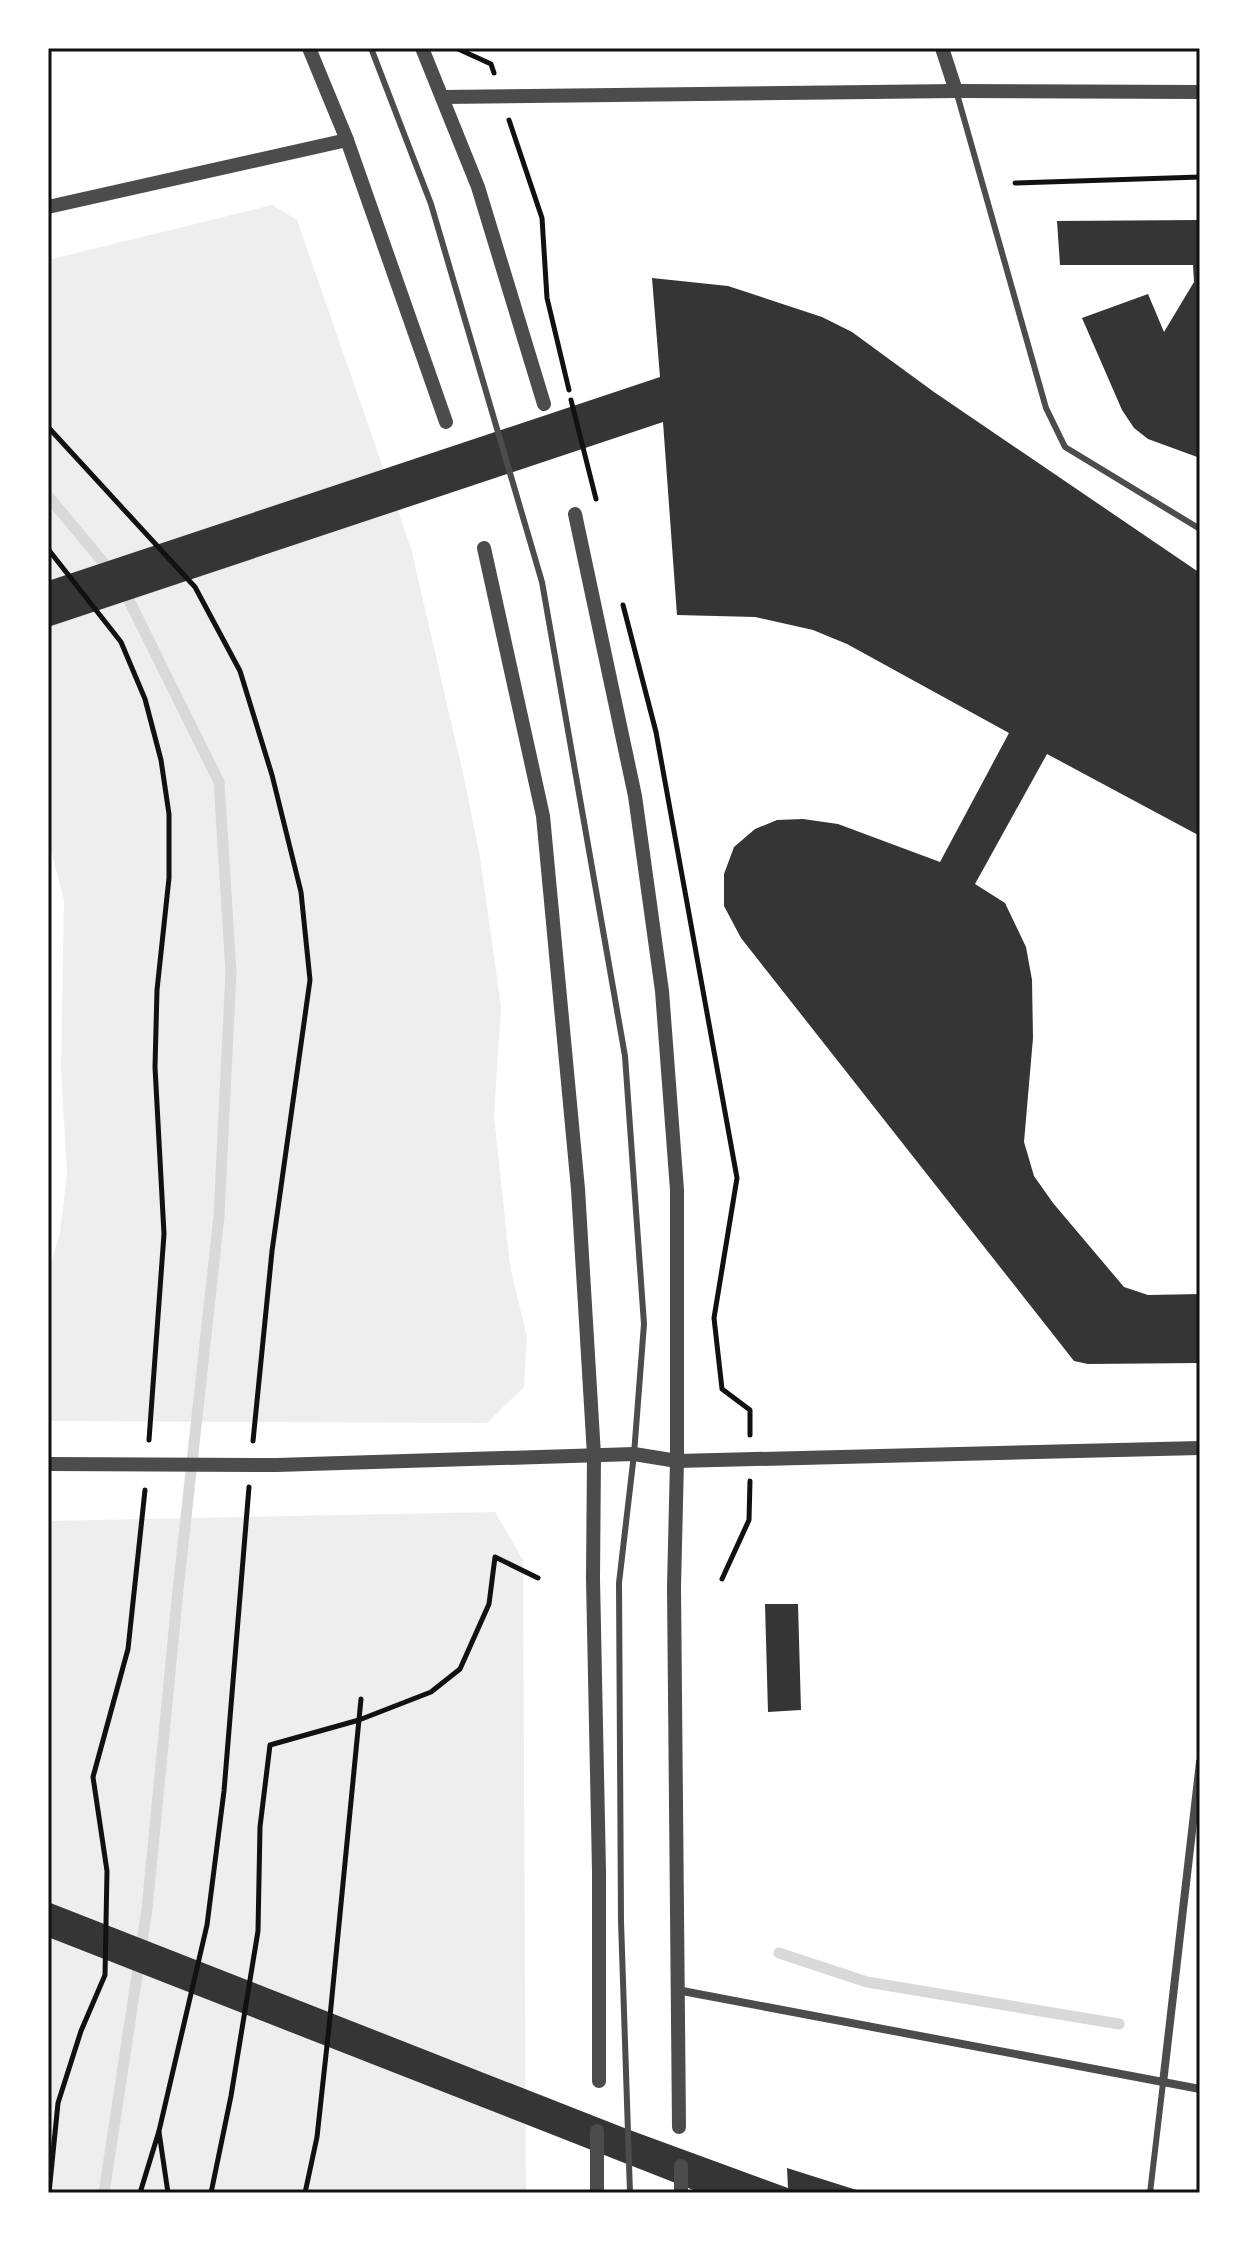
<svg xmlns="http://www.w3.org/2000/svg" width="1248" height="2241" viewBox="0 0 1248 2241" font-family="'Public Sans',sans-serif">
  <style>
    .green { fill: #eee }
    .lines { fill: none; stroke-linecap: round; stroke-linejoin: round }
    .stream { stroke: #d9d9d9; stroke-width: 11 }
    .building { fill: #353535 }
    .path { stroke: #111; stroke-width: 5 }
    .service { stroke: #4c4c4c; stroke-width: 6 }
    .minor { stroke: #4c4c4c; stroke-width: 8 }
    .tertiary { stroke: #4c4c4c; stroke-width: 14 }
    .neatline { fill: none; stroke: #111; stroke-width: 3 }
  </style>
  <rect width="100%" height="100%" fill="#fff"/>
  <g class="green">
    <path d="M272 205 297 220 411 548 464 778 480 857 501 1007 494 1115 510 1266 527 1337 524 1387 487 1423 48 1421V1272L60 1233 67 1173 61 1068 64 901 48 838V260Z"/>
    <path d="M495 1512 523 1560 526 2193H48V1521Z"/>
  </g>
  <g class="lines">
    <g class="stream">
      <path d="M48 496 113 574"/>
      <path d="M779 1953 867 1982 1119 2024"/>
      <path d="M104 2193 147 1909 178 1590 219 1216 231 972 219 782 123 588"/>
    </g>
  </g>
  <g class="building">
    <path d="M1200 220V458L1148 439 1134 428 1122 410 1082 318 1148 294 1164 332 1194 282 1193 265H1060L1057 221Z"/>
    <path d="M652 278 728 286 822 317 852 332 934 392 1200 573V836L1047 754 975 884 1005 903 1026 947 1032 980 1033 1038 1024 1142 1034 1176 1053 1203 1124 1287 1148 1295 1200 1294V1363L1088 1364 1074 1361 741 938 724 906V874L734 847 755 829 777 820 803 819 838 824 940 862 1009 733 847 644 813 630 755 617 677 615 663 422 48 627V581L660 377Z"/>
    <path d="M765 1604H798L801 1710 768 1712Z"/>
    <path d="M48 1902 627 2129 788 2188 787 2168 866 2193H701L48 1937Z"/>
  </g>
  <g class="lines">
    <g class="path">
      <path d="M456 48 491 64 494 73"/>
      <path d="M509 120 542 218 547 298 569 390"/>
      <path d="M1015 183 1200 177"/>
      <path d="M571 400 596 499"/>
      <path d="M48 427 195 587 240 671 272 775 301 892 310 980 272 1251 253 1441"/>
      <path d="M48 549 121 642 145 699 161 760 169 814V878L157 990 155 1067 164 1234 149 1440"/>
      <path d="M623 605 656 732 737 1178 714 1318 722 1389 750 1410V1435"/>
      <path d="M722 1579 749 1520 750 1481"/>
      <path d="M159 2132 168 2193"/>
      <path d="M49 2193 58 2103 81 2031 105 1975 107 1871 93 1777 128 1649 145 1490"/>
      <path d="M140 2193 159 2131 207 1925 224 1791 249 1487"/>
      <path d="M211 2193 231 2096 258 1931 260 1827 270 1745 359 1720 431 1692 460 1669 489 1604 495 1557 538 1578"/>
      <path d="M305 2193 317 2137 329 2027 361 1699"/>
    </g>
    <g class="service">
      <path d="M371 48 431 204 542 582 625 1056 644 1324 634 1454 619 1583 621 1921 630 2193"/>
      <path d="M957 94 1046 408 1065 447 1200 529"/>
      <path d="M1150 2193 1163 2083"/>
    </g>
    <g class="minor">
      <path d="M677 1990 1200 2089"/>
      <path d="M1163 2083 1200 1762"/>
    </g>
    <g class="tertiary">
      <path d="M309 48 347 140 446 422"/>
      <path d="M422 48 478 187 544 404"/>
      <path d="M942 48 956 91"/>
      <path d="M442 97 956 91 1200 92"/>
      <path d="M48 207 347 140"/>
      <path d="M575 514 635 796 662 991 677 1190V1461L674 1587 679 2127"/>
      <path d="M484 548 543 816 578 1189 594 1455 593 1579 599 1871V2081"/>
      <path d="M48 1464 277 1465 634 1454 677 1461 1200 1448"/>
      <path d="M597 2131V2193"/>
      <path d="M681 2166V2193"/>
    </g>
  </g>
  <rect width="1248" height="2241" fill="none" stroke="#ffffff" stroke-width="100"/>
  <rect x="50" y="50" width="1148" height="2141" class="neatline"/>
</svg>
